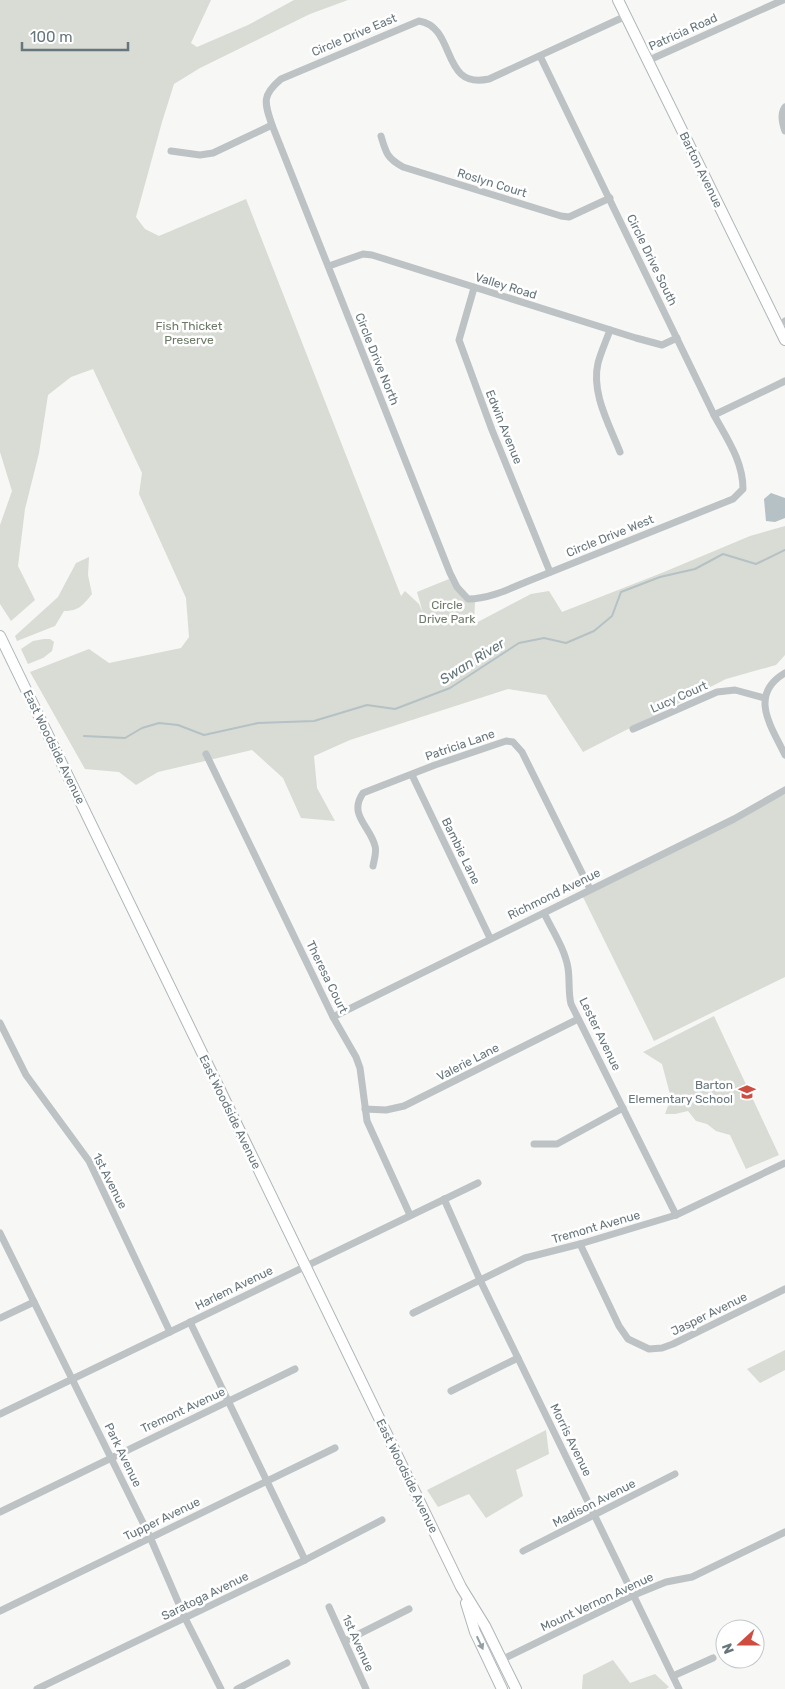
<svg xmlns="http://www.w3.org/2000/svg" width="785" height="1689" viewBox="0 0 785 1689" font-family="Rubik,sans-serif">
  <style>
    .green { fill: #d8dcd5 }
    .water { fill: #b5c1c4 }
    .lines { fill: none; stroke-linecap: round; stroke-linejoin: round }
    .stream { stroke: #b5c1c4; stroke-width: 2 }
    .secondary-casing { stroke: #afb6b9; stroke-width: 12 }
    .street { stroke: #bdc2c4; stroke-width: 7 }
    .secondary { stroke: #fff; stroke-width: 10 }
    .oneway { fill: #949fa3 }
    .labels { text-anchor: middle; stroke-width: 5; stroke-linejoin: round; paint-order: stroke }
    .street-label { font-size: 12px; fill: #66767c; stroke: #fff }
    .park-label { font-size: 12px; fill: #6e7a68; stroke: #fff }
    .poi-label { font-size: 12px; fill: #66767c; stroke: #fff; text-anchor: end }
    .water-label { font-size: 14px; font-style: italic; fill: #617477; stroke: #fff }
  </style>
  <rect width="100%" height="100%" fill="#f7f7f5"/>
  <g class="green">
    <path d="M0 0H211L191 43 197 47 248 25 294 0H348L310 14 200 68 174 84 162 122 136 217 145 229 159 236 246 199 401 596 405 591 419 604 423 613 417 592 449 579 455 589 475 602 474 624 531 594 549 591 562 612 664 572 750 536 785 526V655L776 665 726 679 583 752 546 695 508 689 350 740 314 756 317 788 335 821 301 818 283 778 252 750 158 772 136 785 119 772 85 769 30 672 89 649 109 663 181 648 189 637 186 598 139 494 142 473 93 369 71 377 48 395 39 453 25 509 18 566 35 600 11 621 0 604V525L12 491 0 452Z"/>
    <path d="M89 557 88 575 92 594C83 605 79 611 64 611L55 626 17 641 15 636 58 597 76 563Z"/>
    <path d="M44 639H50L54 642 52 651 43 658 28 664 21 649 33 641Z"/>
    <path d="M785 794V977L654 1041 582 895Z"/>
    <path d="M714 1016 779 1155 746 1169 730 1135 716 1131 707 1124 696 1121 688 1111 675 1114H665L671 1098 662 1064 643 1052Z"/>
    <path d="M785 1350V1370L760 1383 747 1369Z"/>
    <path d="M546 1430 549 1454 516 1470 523 1496 486 1518 469 1494 438 1507 427 1490Z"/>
    <path d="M613 1660 630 1683 655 1674 669 1687 666 1689H582L583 1675Z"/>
  </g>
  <path class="water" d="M771 493 785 498V518L775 522 766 521 764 499Z"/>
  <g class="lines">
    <path class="stream" d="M84 736 125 738 142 728 159 723 178 725 204 735 258 723 314 721 367 705 395 709 450 688 519 643 544 638 566 643 594 631 612 616 621 592 660 577 695 569 723 554 756 564 785 550"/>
    <g class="secondary-casing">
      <g id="secondary">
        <path d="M618 0 785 340"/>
        <path d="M0 636 461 1587 485 1626 516 1689"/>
        <path d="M466 1603 475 1632 502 1689"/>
      </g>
    </g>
    <g class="street">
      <path d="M540 56 714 415C727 439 743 461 743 489L733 499 526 582C507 590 488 599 468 599L457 587 450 573 272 125C264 102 262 95 281 79L419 21C457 27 440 90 489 79L626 16"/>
      <path d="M647 61 783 0"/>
      <path d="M785 107C780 114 782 123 785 131"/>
      <path d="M381 136C386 153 387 158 403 167L561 216 569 217 610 198"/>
      <path d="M171 151 200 155 213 153 272 125"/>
      <path d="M329 266 363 254 372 255 636 338 662 345 677 338"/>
      <path d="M474 288 459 340 492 430 550 572"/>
      <path d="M778 326 785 321"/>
      <path d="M610 330C606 341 601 352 598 363 591 393 609 424 620 452"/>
      <path d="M714 415 785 381"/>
      <path d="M785 673C748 695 771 726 785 755"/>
      <path d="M633 729 717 692 735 690 764 698"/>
      <path d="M206 754 333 1017 356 1057 360 1068 367 1121 410 1215"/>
      <path d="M412 775 490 938"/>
      <path d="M373 866C374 860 377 852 375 846 370 826 348 815 363 793L435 765 506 741 513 742 522 752 590 889"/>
      <path d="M544 913C552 930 565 949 568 968 570 980 568 992 571 1004L676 1215"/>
      <path d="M333 1017 734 819 785 790"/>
      <path d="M0 1023 26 1075 89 1161 170 1332"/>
      <path d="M365 1109 386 1110 404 1106 578 1019"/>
      <path d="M534 1144H557L623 1108"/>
      <path d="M444 1199 480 1280 679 1689"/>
      <path d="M0 1233 150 1537 185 1618 221 1689"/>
      <path d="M580 1244 619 1326 628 1339 649 1349 662 1348 673 1344 785 1289"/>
      <path d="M413 1313 525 1258 580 1244 676 1215 785 1163"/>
      <path d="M0 1318 34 1302"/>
      <path d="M190 1322 305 1560"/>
      <path d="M451 1391 518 1358"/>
      <path d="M0 1414 478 1183"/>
      <path d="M0 1512 295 1369"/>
      <path d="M523 1551 675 1474"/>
      <path d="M329 1607 366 1689"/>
      <path d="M0 1611 335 1448"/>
      <path d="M345 1641 409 1609"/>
      <path d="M501 1660 634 1595 666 1582 692 1577 785 1532"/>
      <path d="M673 1676 713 1658"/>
      <path d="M37 1689 305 1560 382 1520"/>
      <path d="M237 1689 287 1663"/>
    </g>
    <use href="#secondary" class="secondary"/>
  </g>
  <defs><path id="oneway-solid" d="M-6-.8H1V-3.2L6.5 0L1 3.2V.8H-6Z" transform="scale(1.25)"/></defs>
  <use class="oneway" href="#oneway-solid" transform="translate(480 1643) rotate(65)"/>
  <defs>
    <g id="school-bare" transform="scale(1.35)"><path d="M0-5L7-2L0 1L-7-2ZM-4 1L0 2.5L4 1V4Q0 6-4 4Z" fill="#cd4d40" stroke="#fff" stroke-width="2.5" paint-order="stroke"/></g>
  </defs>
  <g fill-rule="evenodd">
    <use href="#school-bare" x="747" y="1092"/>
  </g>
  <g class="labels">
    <g class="street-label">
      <text transform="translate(683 32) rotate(-24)" y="4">Patricia Road</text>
      <text transform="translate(354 35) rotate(-23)" y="4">Circle Drive East</text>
      <text transform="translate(701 170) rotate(64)" y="4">Barton Avenue</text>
      <text transform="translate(492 183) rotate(17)" y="4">Roslyn Court</text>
      <text transform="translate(652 260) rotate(64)" y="4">Circle Drive South</text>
      <text transform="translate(506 286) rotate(17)" y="4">Valley Road</text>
      <text transform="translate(377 359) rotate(68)" y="4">Circle Drive North</text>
      <text transform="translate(504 427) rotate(68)" y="4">Edwin Avenue</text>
      <text transform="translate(610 536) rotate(-22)" y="4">Circle Drive West</text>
      <text transform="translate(679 697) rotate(-24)" y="4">Lucy Court</text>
      <text transform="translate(460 745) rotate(-19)" y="4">Patricia Lane</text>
      <text transform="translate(54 747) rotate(64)" y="4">East Woodside Avenue</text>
      <text transform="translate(461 851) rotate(64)" y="4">Bambie Lane</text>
      <text transform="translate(554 894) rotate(-26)" y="4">Richmond Avenue</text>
      <text transform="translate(327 977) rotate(64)" y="4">Theresa Court</text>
      <text transform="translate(600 1034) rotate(64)" y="4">Lester Avenue</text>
      <text transform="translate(468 1062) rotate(-27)" y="4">Valerie Lane</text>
      <text transform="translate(230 1112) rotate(64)" y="4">East Woodside Avenue</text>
      <text transform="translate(110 1181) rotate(63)" y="4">1st Avenue</text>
      <text transform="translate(596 1227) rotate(-16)" y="4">Tremont Avenue</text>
      <text transform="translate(234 1288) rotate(-26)" y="4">Harlem Avenue</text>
      <text transform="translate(709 1314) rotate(-26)" y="4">Jasper Avenue</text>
      <text transform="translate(183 1410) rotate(-25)" y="4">Tremont Avenue</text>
      <text transform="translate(571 1440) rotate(64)" y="4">Morris Avenue</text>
      <text transform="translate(123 1455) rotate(64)" y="4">Park Avenue</text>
      <text transform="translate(407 1476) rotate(64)" y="4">East Woodside Avenue</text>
      <text transform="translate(594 1503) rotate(-27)" y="4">Madison Avenue</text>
      <text transform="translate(162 1519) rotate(-26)" y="4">Tupper Avenue</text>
      <text transform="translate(205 1596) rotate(-26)" y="4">Saratoga Avenue</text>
      <text transform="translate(597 1602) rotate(-25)" y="4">Mount Vernon Avenue</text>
      <text transform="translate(358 1643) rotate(66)" y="4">1st Avenue</text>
    </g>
    <g class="park-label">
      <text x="189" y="330">Fish Thicket<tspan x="189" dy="14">Preserve</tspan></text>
      <text x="447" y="609">Circle<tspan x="447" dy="14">Drive Park</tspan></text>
    </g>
    <g class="poi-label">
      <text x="733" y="1089">Barton<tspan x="733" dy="14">Elementary School</tspan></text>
    </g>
    <g class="water-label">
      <text transform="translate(472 661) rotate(-32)" y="5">Swan River</text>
    </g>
  </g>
  <g transform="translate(740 1644) rotate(249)"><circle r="24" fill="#ffffff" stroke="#c2c8cb"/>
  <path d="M0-4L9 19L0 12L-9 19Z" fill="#cd4d40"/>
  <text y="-8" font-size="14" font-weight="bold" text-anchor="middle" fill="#66767c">N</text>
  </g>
  <path d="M22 42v8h106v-8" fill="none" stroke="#66767c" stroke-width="2.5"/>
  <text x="30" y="42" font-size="15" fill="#66767c" stroke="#ffffff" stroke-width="4" paint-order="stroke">100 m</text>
</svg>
